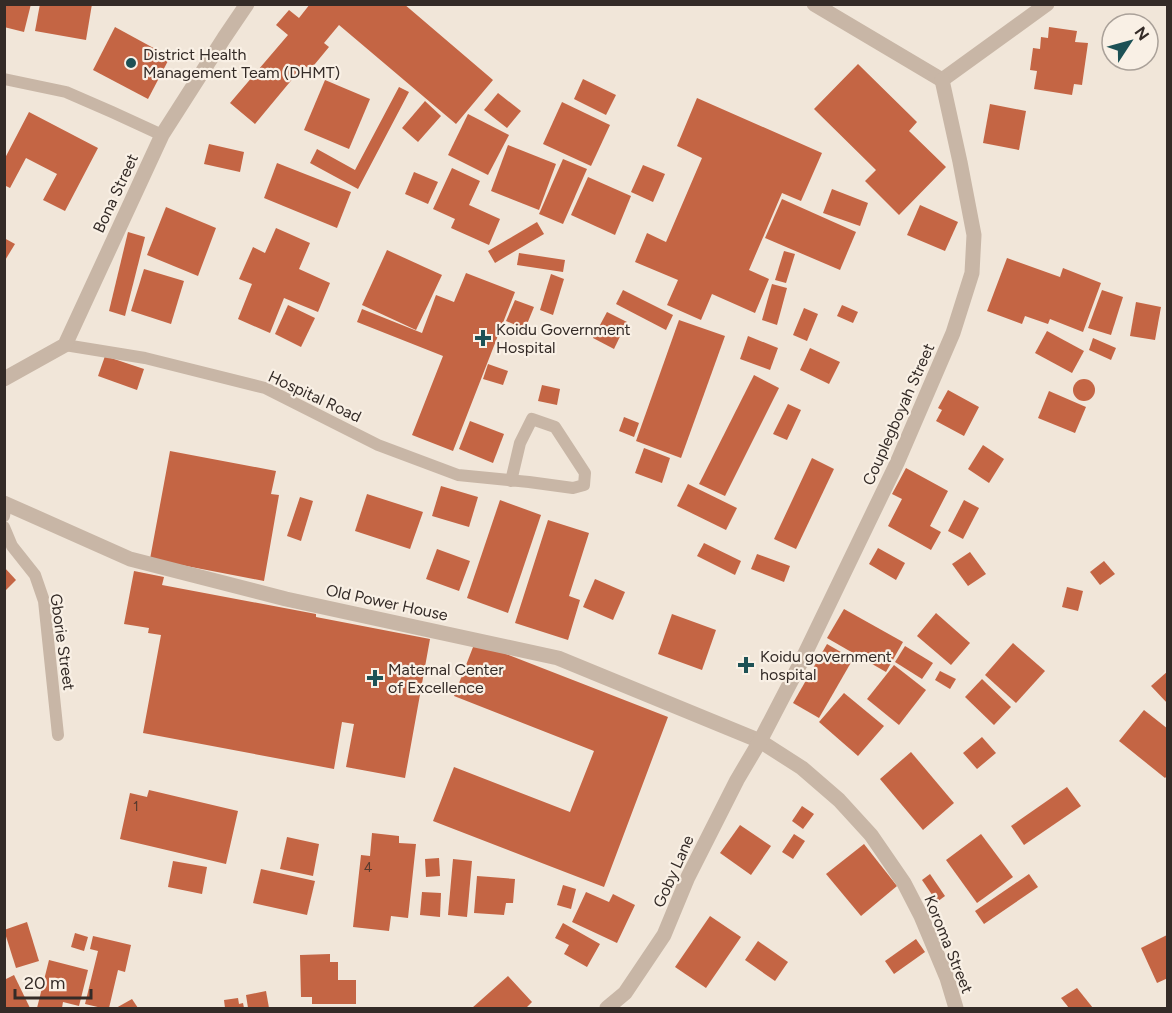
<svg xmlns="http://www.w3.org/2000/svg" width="1172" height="1013" viewBox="0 0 1172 1013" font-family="Figtree,sans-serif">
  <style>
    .building { fill: #c46544 }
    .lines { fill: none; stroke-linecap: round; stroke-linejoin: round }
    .lane { stroke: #c8b6a6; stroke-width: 12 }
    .street { stroke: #c8b6a6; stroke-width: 15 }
    .poi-dot { fill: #1d5155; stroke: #f9f0e5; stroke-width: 2 }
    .labels { text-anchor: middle; stroke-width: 4.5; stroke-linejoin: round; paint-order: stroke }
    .number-label { font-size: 14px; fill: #583a2e }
    .poi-label { font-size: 16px; fill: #342b27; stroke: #f9f0e5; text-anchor: start }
    .street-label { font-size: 16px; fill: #342b27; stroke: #f9f0e5 }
  </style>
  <rect width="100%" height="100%" fill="#f1e6d9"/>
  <g class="building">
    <path d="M4 4H31L24 32 4 27Z"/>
    <path d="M40 4H92L86 40 35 31Z"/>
    <path d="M310 4H404L493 80 456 124 339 25 324 43 329 47 310 70 304 65 255 124 230 103 288 35 276 25 289 10 299 18Z"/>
    <path d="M115 27 170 57 148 99 93 70Z"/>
    <path d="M1049 27 1077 31 1075 42 1088 43 1082 85 1074 84 1072 95 1034 89 1037 71 1030 70 1033 48 1040 49 1041 37 1048 38Z"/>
    <path d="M858 64 917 122 909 131 946 167 899 215 865 181 876 170 814 109Z"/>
    <path d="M583 79 616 95 606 115 574 99Z"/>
    <path d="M325 80 370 99 349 149 304 130Z"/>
    <path d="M399 87 409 92 358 189 310 163 317 149 355 170Z"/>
    <path d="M498 93 521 111 507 128 484 110Z"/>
    <path d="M697 98 822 153 801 201 782 193 749 270 769 279 755 313 712 294 701 320 667 305 678 280 635 262 647 233 666 242 702 158 677 146Z"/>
    <path d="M425 101 441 116 418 142 402 128Z"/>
    <path d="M562 102 610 125 591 166 543 144Z"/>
    <path d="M990 104 1026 111 1019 150 983 143Z"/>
    <path d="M29 112 98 148 65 211 43 200 57 174 26 158 10 188 4 185V160Z"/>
    <path d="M468 114 509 135 488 175 448 155Z"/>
    <path d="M209 144 244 152 240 172 204 164Z"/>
    <path d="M508 145 556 164 539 210 491 191Z"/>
    <path d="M563 159 587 169 563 224 539 214Z"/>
    <path d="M277 163 351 192 337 228 264 198Z"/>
    <path d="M643 165 665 174 653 202 631 192Z"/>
    <path d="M452 168 480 181 469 205 500 219 489 245 451 228 455 219 433 209Z"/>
    <path d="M414 172 438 182 428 204 405 194Z"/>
    <path d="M588 177 631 196 615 235 571 215Z"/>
    <path d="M832 189 868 203 860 226 823 213Z"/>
    <path d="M782 199 856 232 840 270 765 238Z"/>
    <path d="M920 205 958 222 945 251 907 235Z"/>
    <path d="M166 207 216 228 198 276 147 255Z"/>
    <path d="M537 222 544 234 495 263 488 251Z"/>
    <path d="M276 228 310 243 299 269 330 283 318 312 284 298 270 333 238 319 252 284 239 279 253 247 265 253Z"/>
    <path d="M128 232 145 237 125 316 109 311Z"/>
    <path d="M4 238 15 244 4 262Z"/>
    <path d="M387 250 442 275 416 330 362 305Z"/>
    <path d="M784 251 795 254 786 283 775 280Z"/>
    <path d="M519 253 565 260 563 272 517 265Z"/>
    <path d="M1007 258 1060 277 1063 268 1101 283 1083 332 1050 319 1048 324 1025 316 1022 324 987 311Z"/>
    <path d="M144 269 184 281 171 324 131 311Z"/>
    <path d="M466 273 515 292 453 451 412 435 443 356 357 322 362 309 422 333 436 295 454 302Z"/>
    <path d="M551 274 564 279 553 315 540 310Z"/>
    <path d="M772 284 787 288 777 325 762 320Z"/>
    <path d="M623 290 673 315 666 330 616 304Z"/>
    <path d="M1102 290 1123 297 1111 335 1088 328Z"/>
    <path d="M515 300 534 307 525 329 506 321Z"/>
    <path d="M1136 302 1161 307 1155 340 1130 336Z"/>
    <path d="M288 305 315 318 301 347 275 334Z"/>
    <path d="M842 305 858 312 853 323 837 316Z"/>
    <path d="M804 308 818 314 807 341 793 335Z"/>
    <path d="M607 312 627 322 614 349 593 338Z"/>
    <path d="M679 320 725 336 681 458 636 441Z"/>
    <path d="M1047 331 1084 351 1072 373 1035 353Z"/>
    <path d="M748 336 778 348 770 370 740 359Z"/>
    <path d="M1093 338 1116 348 1111 360 1089 350Z"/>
    <path d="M810 348 840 362 829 384 800 370Z"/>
    <path d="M105 356 144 369 137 390 98 376Z"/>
    <path d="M488 364 508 371 503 385 483 379Z"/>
    <path d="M754 375 779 388 725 496 699 484Z"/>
    <circle cx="1084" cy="390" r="11"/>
    <path d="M542 385 560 389 557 405 538 401Z"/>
    <path d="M948 390 979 407 964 436 936 421 942 410 938 408Z"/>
    <path d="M1049 391 1086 407 1075 433 1038 418Z"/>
    <path d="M788 404 801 410 787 440 773 434Z"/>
    <path d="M624 417 639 423 634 437 619 431Z"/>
    <path d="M470 421 504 434 493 463 459 449Z"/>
    <path d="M983 445 1004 459 989 483 968 469Z"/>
    <path d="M644 448 670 458 662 483 635 473Z"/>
    <path d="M170 451 276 471 271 494 279 495 264 581 150 559Z"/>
    <path d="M812 458 834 469 796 549 774 539Z"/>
    <path d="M906 468 948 491 930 526 941 532 931 550 888 526 902 499 892 494Z"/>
    <path d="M688 484 737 508 726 530 677 506Z"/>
    <path d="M441 486 478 497 469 527 432 516Z"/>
    <path d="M367 494 423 512 410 549 355 531Z"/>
    <path d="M300 497 313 501 301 541 287 536Z"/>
    <path d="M500 500 541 515 508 613 467 598Z"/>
    <path d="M964 500 979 508 963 539 948 531Z"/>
    <path d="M548 520 589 533 569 596 580 600 568 640 515 623Z"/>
    <path d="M704 543 741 561 735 575 697 556Z"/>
    <path d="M878 548 905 563 896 580 869 564Z"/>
    <path d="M437 549 470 561 459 591 426 579Z"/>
    <path d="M970 552 986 574 968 586 952 564Z"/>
    <path d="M757 554 790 566 784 582 751 569Z"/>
    <path d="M1104 561 1115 574 1100 585 1090 572Z"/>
    <path d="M4 567 16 580 6 590 4 589Z"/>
    <path d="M134 571 164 577 162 585 316 614V617L430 639 405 778 346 767 354 724 342 722 334 769 143 733 161 635 148 633 149 628 124 624Z"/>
    <path d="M595 579 625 592 613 620 583 607Z"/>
    <path d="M1067 587 1083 591 1078 611 1062 607Z"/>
    <path d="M844 609 903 642 886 672 827 638Z"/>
    <path d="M936 613 970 643 951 665 917 636Z"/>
    <path d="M672 614 716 630 702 670 658 654Z"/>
    <path d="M475 642 668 717 604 887 433 821 454 767 570 812 594 751 454 696Z"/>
    <path d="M1013 643 1045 671 1016 703 985 675Z"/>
    <path d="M827 644 853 659 819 718 793 703Z"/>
    <path d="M905 646 933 663 922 679 895 662Z"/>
    <path d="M894 665 926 690 899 725 867 699Z"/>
    <path d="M940 671 956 679 950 689 935 680Z"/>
    <path d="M1168 671V704L1151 686Z"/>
    <path d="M982 679 1011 707 994 725 965 697Z"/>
    <path d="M844 693 884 726 858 756 819 722Z"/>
    <path d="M1144 710 1168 729V775L1165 778 1119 741Z"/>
    <path d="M982 737 996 753 977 769 963 753Z"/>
    <path d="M911 752 954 803 923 830 880 779Z"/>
    <path d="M1067 787 1081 806 1024 845 1011 826Z"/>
    <path d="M149 790 238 811 226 864 120 839 130 793 147 797Z"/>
    <path d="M802 806 814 814 803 829 792 821Z"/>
    <path d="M740 825 771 846 751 875 720 853Z"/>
    <path d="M372 833 399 836V843L416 844 408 918 391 916 389 931 353 927 361 855 370 856Z"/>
    <path d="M794 834 805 841 793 859 782 852Z"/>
    <path d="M981 834 1013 877 977 903 946 860Z"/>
    <path d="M287 837 319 844 313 876 280 869Z"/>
    <path d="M864 844 897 886 861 916 826 874Z"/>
    <path d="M439 858 440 876 426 877 425 859Z"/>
    <path d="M453 859 472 861 467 917 448 915Z"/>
    <path d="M173 861 207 867 202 894 168 887Z"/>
    <path d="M261 869 315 881 307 915 253 903Z"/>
    <path d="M930 874 945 896 937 902 922 880Z"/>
    <path d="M1029 874 1038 887 984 924 975 911Z"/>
    <path d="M477 876 515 879 513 903H506L504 915 474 913Z"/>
    <path d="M563 885 576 889 571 909 557 905Z"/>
    <path d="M422 892 441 893 440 917 420 915Z"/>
    <path d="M586 892 609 902 613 894 635 905 617 943 572 922Z"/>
    <path d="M710 916 741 937 706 988 675 967Z"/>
    <path d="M27 922 39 961 16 968 4 930Z"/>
    <path d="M563 923 600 944 587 967 564 954 569 945 555 938Z"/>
    <path d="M75 933 88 937 84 951 71 947Z"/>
    <path d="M1167 935 1168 978 1157 983 1141 948Z"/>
    <path d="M93 936 131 945 125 972 118 970 109 1008H102L85 1004 98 951 90 949Z"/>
    <path d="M916 939 925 952 894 974 885 961Z"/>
    <path d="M758 941 788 962 775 981 745 960Z"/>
    <path d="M330 954V962H338V980H356V1004H312V997H301L300 955Z"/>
    <path d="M49 960 88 970 79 1006 63 1002 62 1008H37Z"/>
    <path d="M14 975 30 1008H4V980Z"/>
    <path d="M508 976 532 1002 527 1007 529 1008H472Z"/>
    <path d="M1077 988 1093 1008H1069L1061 998Z"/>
    <path d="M266 991 269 1008H248L246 995Z"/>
    <path d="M238 998 239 1004 243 1003 244 1008H225L224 1000Z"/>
    <path d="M132 999 138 1008H116Z"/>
  </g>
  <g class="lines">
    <g class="lane">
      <path d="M4 79 66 92 112 112 162 135"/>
      <path d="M65 345 145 358 265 388 378 445 458 475 529 482 573 488 584 485 585 473 555 427 532 419 520 443 511 481"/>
      <path d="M4 516 6 504"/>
      <path d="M4 527 12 546 35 575 44 601 58 735"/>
    </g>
    <g class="street">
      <path d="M814 4 942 80"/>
      <path d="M942 80 1047 4"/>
      <path d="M4 379 65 345 162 135 224 38 247 4"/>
      <path d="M4 503 130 559 286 599 558 658 760 741 802 768 839 800 871 835 904 883 921 916 947 978 956 1008"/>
      <path d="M607 1008 625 993 664 935 688 877 737 780 760 741 800 664 897 463 953 333 972 273 974 235 960 162 942 80"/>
    </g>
  </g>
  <g class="poi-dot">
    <circle cx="131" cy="63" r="6"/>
    <path d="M480 329h6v6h6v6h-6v6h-6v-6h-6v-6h6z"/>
    <path d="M743 656h6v6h6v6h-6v6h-6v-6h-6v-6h6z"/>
    <path d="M372 669h6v6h6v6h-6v6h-6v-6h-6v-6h6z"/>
  </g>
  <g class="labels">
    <g class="number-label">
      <text x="136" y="811">1</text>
      <text x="368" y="872">4</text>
    </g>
    <g class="poi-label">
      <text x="143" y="60">District Health<tspan x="143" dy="18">Management Team (DHMT)</tspan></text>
      <text x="496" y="335">Koidu Government<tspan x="496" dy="18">Hospital</tspan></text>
      <text x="760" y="662">Koidu government<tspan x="760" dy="18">hospital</tspan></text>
      <text x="388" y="675">Maternal Center<tspan x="388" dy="18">of Excellence</tspan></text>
    </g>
    <g class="street-label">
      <text transform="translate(115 193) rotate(-65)" y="6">Bona Street</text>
      <text transform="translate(315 396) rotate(25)" y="6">Hospital Road</text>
      <text transform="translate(898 414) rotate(-66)" y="6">Couplegboyah Street</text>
      <text transform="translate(387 602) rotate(12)" y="6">Old Power House</text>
      <text transform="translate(63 642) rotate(82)" y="6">Gborie Street</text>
      <text transform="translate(673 871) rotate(-66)" y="6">Goby Lane</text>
      <text transform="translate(949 944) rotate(68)" y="6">Koroma Street</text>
    </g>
  </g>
  <rect width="1172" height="1013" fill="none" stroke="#342b27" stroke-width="12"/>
  <g transform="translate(1130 42) rotate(54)"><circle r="28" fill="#f9f0e5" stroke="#aaa199" stroke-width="1.5"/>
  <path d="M0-4.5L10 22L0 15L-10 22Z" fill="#1d5155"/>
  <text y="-9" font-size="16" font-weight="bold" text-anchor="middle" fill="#342b27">N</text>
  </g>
  <path d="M15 989v9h76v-9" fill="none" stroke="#342b27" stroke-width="3"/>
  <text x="24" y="989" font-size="18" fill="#342b27" stroke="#f9f0e5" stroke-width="4.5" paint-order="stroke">20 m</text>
</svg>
